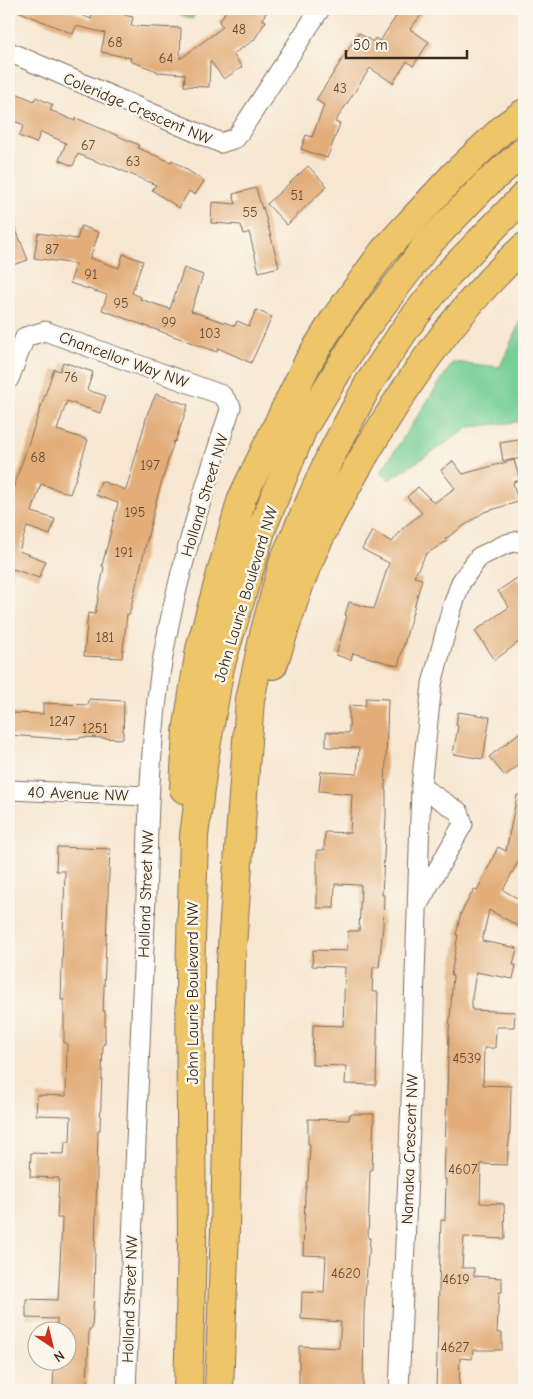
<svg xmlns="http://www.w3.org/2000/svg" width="533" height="1399" viewBox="0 0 533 1399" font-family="'Comic Neue',sans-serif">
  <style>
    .green { fill: #76cf95; stroke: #587c5a }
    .building { fill: #e2ad79 }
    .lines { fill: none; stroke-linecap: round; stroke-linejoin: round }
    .street-casing { stroke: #7d6c5d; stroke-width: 21 }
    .primary-casing { stroke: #7d6c5d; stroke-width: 30 }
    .street { stroke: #fff; stroke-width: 19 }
    .primary { stroke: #eec569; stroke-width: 28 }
    .labels { text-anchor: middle; stroke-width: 5; stroke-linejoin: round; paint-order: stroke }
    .number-label { font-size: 14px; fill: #654b35 }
    .street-label { font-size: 16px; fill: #3b2a1e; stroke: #fbf7ec }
  </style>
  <rect width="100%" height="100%" fill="#fbf7ec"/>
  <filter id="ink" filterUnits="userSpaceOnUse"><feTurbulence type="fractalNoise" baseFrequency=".02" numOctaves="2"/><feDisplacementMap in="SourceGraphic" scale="10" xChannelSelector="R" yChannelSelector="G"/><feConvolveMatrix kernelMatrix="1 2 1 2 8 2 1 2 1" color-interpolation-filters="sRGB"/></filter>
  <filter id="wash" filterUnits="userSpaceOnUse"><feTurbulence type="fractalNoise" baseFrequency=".0096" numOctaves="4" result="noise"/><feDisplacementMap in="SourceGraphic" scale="20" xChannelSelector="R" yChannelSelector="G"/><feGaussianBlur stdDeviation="1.12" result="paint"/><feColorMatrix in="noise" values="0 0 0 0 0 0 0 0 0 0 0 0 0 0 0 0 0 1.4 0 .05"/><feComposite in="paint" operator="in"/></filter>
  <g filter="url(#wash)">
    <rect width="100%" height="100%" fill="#f7e7d1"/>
    <g class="green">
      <path d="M167 9H199L192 19Z"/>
      <path d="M524 312V421L470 427 389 480 380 473 453 362 500 367Z"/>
    </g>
    <g id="blocks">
      <g class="building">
        <path d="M13 9H67L91 19 94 9 110 12 111 9H125L124 15 133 17 131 26 181 28 180 59 223 27 219 22 227 9H269L262 19 266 21 254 40 233 54 242 67 224 79 210 61 209 87 184 86 185 74 157 72V71L130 61 131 58 101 52 105 33 76 26 73 34Z"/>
        <path d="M401 9H426L410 29 429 42 413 66 407 61 393 83 370 68 335 122 340 124 327 158 301 149 306 135 312 137 324 105 316 100 359 33 373 42 375 38 380 41Z"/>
        <path d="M9 90 34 101 36 97 53 105 50 110 75 121 76 118 102 129 139 145 138 148 171 162 172 160 204 181 195 195 189 191 179 208 152 190 156 185 104 163 103 164 78 154 73 166 59 160 66 143 41 132 36 143 19 136 24 125 9 119Z"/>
        <path d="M308 166 327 186 287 225 267 204Z"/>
        <path d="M256 188 262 209 263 207 279 267 259 272 249 232 244 234 241 225 211 223 212 202 236 204 233 194Z"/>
        <path d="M9 212 28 260 9 266Z"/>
        <path d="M81 226 99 232 90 258 119 268 123 254 143 261 132 293 141 297 140 299 170 309 184 268 203 275 191 311 235 326 237 321 249 326 256 310 272 317 251 363 218 348 217 352 102 310 107 295 70 283 76 264 34 258 38 233 77 239Z"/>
        <path d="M63 362 93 372 87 390 106 396 100 413 67 401 57 430 88 440 77 474 70 494 41 484 32 512 55 519 50 535 27 527 19 551 46 561 39 578 13 569 11 574 9 573V500L54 369 60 371Z"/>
        <path d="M156 394 188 405 175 442 174 441 157 498 129 615 127 614 122 658 84 656 88 613 95 614 104 567 102 566 118 503 96 495 101 481 126 490 148 412Z"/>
        <path d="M524 439V458L503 461 500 443Z"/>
        <path d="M514 460 520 480 513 482 518 502 484 512 445 539 447 541 426 554 414 577 422 579 398 666 353 653 351 660 336 655 347 616 345 615 349 602 374 609 389 563 362 549 372 531 392 542 404 527 422 513 407 497 418 487 434 503 455 488 441 470 453 461 463 474Z"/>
        <path d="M517 578 524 588V638L495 660 475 631 509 607 498 591Z"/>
        <path d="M366 698 388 699 385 790H386V817L382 895H384L383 926 379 967H373L372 992H378L376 1085 345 1084 346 1066 312 1065 313 1025 343 1026 345 967 312 966 313 950 347 951 348 931H359L361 885 335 884 334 908H317V850H324L325 832 350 833 352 794 319 791 321 771 325 773V772L357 774 359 748 326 747V732L349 733V705L365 706Z"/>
        <path d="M89 699 124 701 123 739 81 737V738L61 739 9 735V713L43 714V703L88 705Z"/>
        <path d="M458 712 490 717 483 759 453 754 458 726 456 725Z"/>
        <path d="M524 729V761L505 776 489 757Z"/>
        <path d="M517 795H524V851L503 890 524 902V929L489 910 482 941 517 948 513 965H516L513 979 476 972 472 997V1010L515 1012 514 1027H496L495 1048H484L483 1085 511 1086 510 1130 507 1165 481 1164 480 1203 504 1204 505 1239 464 1237 462 1268H474V1276L502 1278V1292H499L497 1333H502V1350H473L472 1359 460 1358 459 1390H436L441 1220H445L446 1179H444L449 1031 453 976 451 975 458 935H456L461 913 474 889 477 891 498 847 506 851Z"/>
        <path d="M57 847 110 849 103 1011H105V1044H103L100 1130H98L94 1292 92 1329H89L87 1390H53L54 1362H68V1330L57 1329V1319L26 1318V1299L58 1300 61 1245 62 1218H57L59 1178 30 1177 31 1153 64 1154 65 1142H70L71 1116 36 1115 37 1095 66 1096 67 1043H64V1000H61L65 871H56Z"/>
        <path d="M350 1114H374L372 1170H370L368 1238H370L369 1255H368L364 1311 363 1390H299V1346L339 1348 341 1322 301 1319 302 1292 324 1293 326 1256 303 1255 305 1195 307 1181H308L310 1144H308V1119L349 1120Z"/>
      </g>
    </g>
  </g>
  <g filter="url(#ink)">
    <use href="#blocks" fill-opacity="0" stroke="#7d6c5d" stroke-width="1"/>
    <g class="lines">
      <g class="street-casing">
        <g id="street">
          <path d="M9 52 221 143 236 138 320 9"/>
          <path d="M9 379 25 337 45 331 222 395 231 407C202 495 174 583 160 675 151 740 148 806 147 871L126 1390"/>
          <path d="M9 790 148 796"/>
          <path d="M419 903 463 824 459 812 421 787"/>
          <path d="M399 1390 411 1101 421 787 432 684 451 611 461 582 479 557 506 544 524 540"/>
        </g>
      </g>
      <g class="primary-casing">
        <g id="primary">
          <path d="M273 665C284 633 293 599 306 568 320 534 338 502 356 470 402 389 455 310 524 247"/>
          <path d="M184 789 187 732 200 649 242 498 308 362 334 320 383 252 454 175 506 126 524 113"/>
          <path d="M188 1390 192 1247 190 976 194 836 204 759 220 667 262 528 303 428 361 333 427 245 484 186 524 151"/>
          <path d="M219 1390 225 1230 231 960 250 700 264 634 284 560 329 459 369 383 408 325 448 274 524 196"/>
        </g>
      </g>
      <use href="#street" class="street"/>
      <use href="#primary" class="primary"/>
    </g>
  </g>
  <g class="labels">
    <g class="number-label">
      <text x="239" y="34">48</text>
      <text x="115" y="47">68</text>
      <text x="166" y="63">64</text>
      <text x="340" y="93">43</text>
      <text x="88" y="150">67</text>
      <text x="133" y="166">63</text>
      <text x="297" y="200">51</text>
      <text x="250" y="217">55</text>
      <text x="52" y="254">87</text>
      <text x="91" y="279">91</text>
      <text x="121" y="308">95</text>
      <text x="169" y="327">99</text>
      <text x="210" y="338">103</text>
      <text x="71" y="382">76</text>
      <text x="38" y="462">68</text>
      <text x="150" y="470">197</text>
      <text x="135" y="517">195</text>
      <text x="124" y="557">191</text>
      <text x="105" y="642">181</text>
      <text x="62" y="726">1247</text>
      <text x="95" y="733">1251</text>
      <text x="467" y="1063">4539</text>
      <text x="463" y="1174">4607</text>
      <text x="346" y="1278">4620</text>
      <text x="456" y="1284">4619</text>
      <text x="455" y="1352">4627</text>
    </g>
    <g class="street-label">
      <text transform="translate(138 108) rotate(23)" y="6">Coleridge Crescent NW</text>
      <text transform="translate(124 359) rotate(20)" y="6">Chancellor Way NW</text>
      <text transform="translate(204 495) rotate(-73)" y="6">Holland Street NW</text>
      <text transform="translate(245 594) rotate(-73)" y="6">John Laurie Boulevard NW</text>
      <text transform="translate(78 793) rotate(2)" y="6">40 Avenue NW</text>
      <text transform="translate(145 894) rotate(-88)" y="6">Holland Street NW</text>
      <text transform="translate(192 993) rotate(-90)" y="6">John Laurie Boulevard NW</text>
      <text transform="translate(409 1149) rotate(-88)" y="6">Namaka Crescent NW</text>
      <text transform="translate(129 1299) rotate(-88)" y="6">Holland Street NW</text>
    </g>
  </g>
  <rect width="533" height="1399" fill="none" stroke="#fbf7ec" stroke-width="30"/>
  <g transform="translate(52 1346) rotate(145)"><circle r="24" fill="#fbf7ec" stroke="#aea59a"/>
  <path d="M0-4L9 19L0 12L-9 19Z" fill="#c8321e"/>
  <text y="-8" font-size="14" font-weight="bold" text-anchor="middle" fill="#3b2a1e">N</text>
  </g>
  <path d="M346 50v8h121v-8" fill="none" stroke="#3b2a1e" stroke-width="2.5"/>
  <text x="353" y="50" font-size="15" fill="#3b2a1e" stroke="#fbf7ec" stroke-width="4" paint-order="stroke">50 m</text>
</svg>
